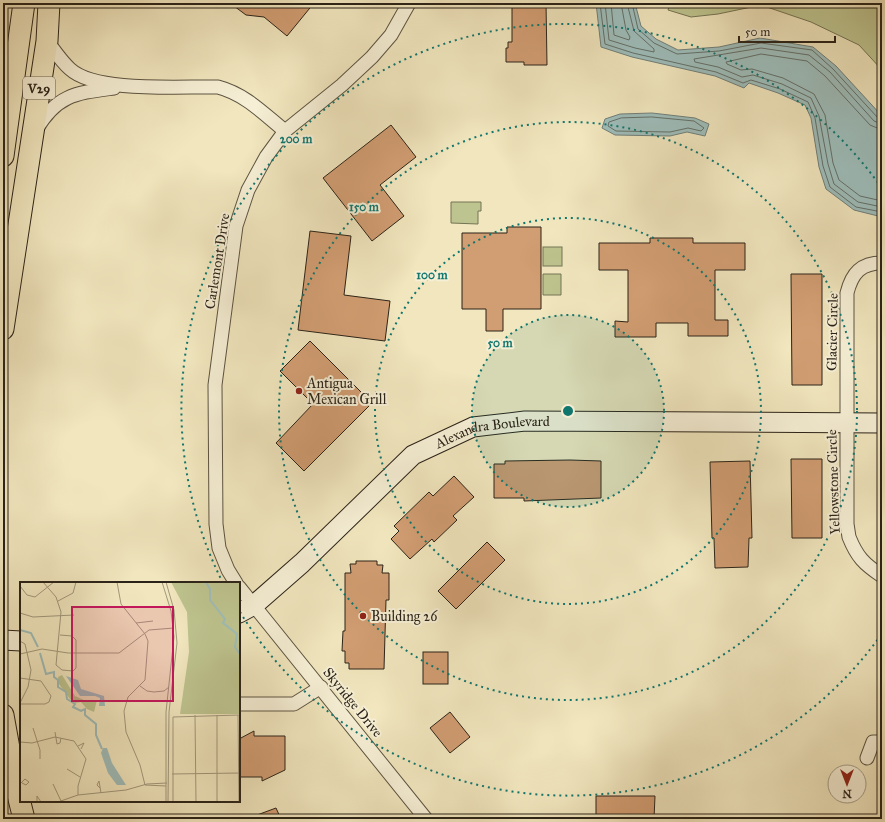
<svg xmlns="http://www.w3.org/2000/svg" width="885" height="822" viewBox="0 0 885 822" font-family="'IM FELL Great Primer',serif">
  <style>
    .green { fill: #bec48f; stroke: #747454 }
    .water { fill: #9ebdba; stroke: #707f79 }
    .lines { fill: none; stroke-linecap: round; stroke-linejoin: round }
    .shore { stroke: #647069; stroke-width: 1 }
    .building { fill: #d19d72; stroke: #2b2318 }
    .street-casing { stroke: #5c5442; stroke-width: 15 }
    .secondary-casing { stroke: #2b2318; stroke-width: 21 }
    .primary-casing { stroke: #2b2318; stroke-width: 23 }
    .street { stroke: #f6efd5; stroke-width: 13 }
    .secondary { stroke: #f6efd5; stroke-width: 19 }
    .primary { stroke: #f1e6be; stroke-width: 21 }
    .ring { fill: none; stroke: #0f766e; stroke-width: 2; stroke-dasharray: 2 4 }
    .poi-dot { fill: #8f2418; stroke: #f6efd5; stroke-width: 1.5 }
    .labels { text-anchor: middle; stroke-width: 4; stroke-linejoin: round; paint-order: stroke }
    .shield { fill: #f6efd5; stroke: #686051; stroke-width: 1 }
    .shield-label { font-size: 13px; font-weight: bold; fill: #2b2318 }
    .street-label { font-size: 14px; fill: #2b2318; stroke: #f6efd5 }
    .poi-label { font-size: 14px; fill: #2b2318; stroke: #f6efd5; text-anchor: start }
    .inset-river { fill: none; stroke: #9ebdba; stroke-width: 2 }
    .inset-road { fill: none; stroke: #a2987c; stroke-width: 1 }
    .view { fill: #c2185b; fill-opacity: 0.15; stroke: #c2185b; stroke-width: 2 }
    .inset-edge { fill: none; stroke: #2b2318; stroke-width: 2 }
    .centre { fill: #0f766e; stroke: #f6efd5; stroke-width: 2 }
    .ring-label { font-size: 12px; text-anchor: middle; font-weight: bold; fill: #0f766e; stroke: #f6efd5; stroke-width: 4; stroke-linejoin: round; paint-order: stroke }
  </style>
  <rect width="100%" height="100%" fill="#f1e6be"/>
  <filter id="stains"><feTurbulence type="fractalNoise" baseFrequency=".005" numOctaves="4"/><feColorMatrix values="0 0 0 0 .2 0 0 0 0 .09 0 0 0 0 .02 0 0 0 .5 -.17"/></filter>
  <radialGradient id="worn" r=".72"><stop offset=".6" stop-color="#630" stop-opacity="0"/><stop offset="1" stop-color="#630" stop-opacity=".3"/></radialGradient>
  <g class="green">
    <path d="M670 3H876L882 9V70L859 45 811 22 761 5 718 14 691 17 668 10Z"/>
    <path d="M451 202H481V211H478V224L451 223Z"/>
    <rect x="543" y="247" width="19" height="19"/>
    <path d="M561 274V295H543V274Z"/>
  </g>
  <g class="water">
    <path d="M596 3H635L641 26 656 39 678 50 719 47 760 38 813 47 836 66 882 116V217L854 210 826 189 819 167 811 118 805 105 778 93 749 83 744 88 715 76 632 57 601 47Z"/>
    <path d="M652 113 695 118 709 124 705 136 687 132 670 136 615 135 602 128 605 119 620 114Z"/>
  </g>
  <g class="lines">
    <g class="shore">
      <path d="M600 3 605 44 633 53 716 72 743 83 751 80 780 89 808 102 815 118 823 166 830 187 856 207 882 212"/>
      <path d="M605 3 609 40 635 48 654 52V49L634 31 627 3"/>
      <path d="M611 3 614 35 629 40 630 37 626 30 621 3"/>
      <path d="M632 3 638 29 654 43 677 54 719 51 761 43 812 50 833 69 878 118 882 119"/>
      <path d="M652 117 694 121 704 128 701 131 688 128 670 132 616 131 608 126 609 122 621 118Z"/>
      <path d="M882 124 874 121 830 72 809 55 761 48 694 59 695 62 718 67 742 77 753 75 782 84 811 98 819 116 828 164 834 184 858 202 882 207"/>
      <path d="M882 130 870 125 825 76 807 61 761 54 726 62 727 64 741 70 752 69 783 78 814 94 825 115 833 163 839 180 860 196 882 201"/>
    </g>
  </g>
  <g class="building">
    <path d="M230 3H314L287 36 264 17 246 15Z"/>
    <path d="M512 3H546L547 65H524V62H506V48H508V42H512Z"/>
    <path d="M391 125 416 157 380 185 404 216 372 241 323 178Z"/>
    <path d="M507 227H541V309H503V331H486V309H462V233H507Z"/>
    <path d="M310 231 351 236 344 295 390 301 385 341 298 330Z"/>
    <path d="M650 238H693V243H745V270H715V320H728V336H688V323H656V337H615V321L628 322V270H599V243H650Z"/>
    <path d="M791 274H822V385H792Z"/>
    <path d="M310 341 372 403 304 471 276 443 313 404 280 371Z"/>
    <path d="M791 459H822V538H792Z"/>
    <path d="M570 460 601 461V498L524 501V498H494V464H505V461Z"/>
    <path d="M750 461 752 538H749L748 567 715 568 714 538H712L710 462Z"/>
    <path d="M454 476 474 497 453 516 457 520 434 542 432 539 410 559 391 539 399 531 394 526 429 492 433 496Z"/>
    <path d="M487 542 505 560 456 609 438 591Z"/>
    <path d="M356 561H377V565H383L382 573H389V600H386L384 669H349V663H345V651H342L343 631H345V573H351L350 564H356Z"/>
    <rect x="423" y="652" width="25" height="32"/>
    <path d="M450 712 470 737 450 753 430 728Z"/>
    <path d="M254 731V736H285V770L262 781V777H239V739Z"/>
    <path d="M596 796H655L654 819H596Z"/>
    <path d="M276 808 281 819H250L249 818Z"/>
  </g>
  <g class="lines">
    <g class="street-casing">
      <g id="street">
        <path d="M47 41C54 50 61 61 70 69 96 93 182 86 218 87 245 94 264 114 285 131"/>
        <path d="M36 130C57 94 77 93 114 88"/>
        <path d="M882 263C861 263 852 273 847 293V524L849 537C857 557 864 564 882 576"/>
        <path d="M236 583 228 570 219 548 216 524 215 385 236 226 248 190 266 157 285 131 342 85 372 57 391 35 409 3"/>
        <path d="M239 587 426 819"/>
        <path d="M239 704H294L321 687"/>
        <path d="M867 758 873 742H882"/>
      </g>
    </g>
    <g class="secondary-casing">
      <g id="secondary">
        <path id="s1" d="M239 613 254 605 302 563 413 455 473 427 525 421 882 423"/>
        <path d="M3 640 21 641"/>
      </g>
    </g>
    <g class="primary-casing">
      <g id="primary">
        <path d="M3 156 24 3"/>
        <path d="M3 329 47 41 49 3"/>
        <path d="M3 715 16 787 24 819"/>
      </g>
    </g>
    <use href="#street" class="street"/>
    <use href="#secondary" class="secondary"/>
    <use href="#primary" class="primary"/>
  </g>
  <circle cx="568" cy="411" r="96" fill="#0f766e" fill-opacity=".12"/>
  <g class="ring">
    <circle cx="568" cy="411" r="96"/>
    <circle cx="568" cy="411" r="193"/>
    <circle cx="568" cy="411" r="289"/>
    <path d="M881 635A385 385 0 0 1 240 612M223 583A385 385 0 0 1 881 187"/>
  </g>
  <g class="poi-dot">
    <circle cx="299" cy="391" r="4"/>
    <circle cx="363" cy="616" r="4"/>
  </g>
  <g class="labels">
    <rect class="shield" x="23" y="77" width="32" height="22" rx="3"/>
    <g class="shield-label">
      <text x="39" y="93">V29</text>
    </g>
    <g class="street-label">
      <text transform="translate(217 261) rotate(-81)" y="5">Carlemont Drive</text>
      <text transform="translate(832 332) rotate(-89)" y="5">Glacier Circle</text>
      <text dy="5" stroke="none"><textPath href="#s1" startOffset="320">Alexandra Boulevard</textPath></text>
      <text transform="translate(833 482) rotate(-92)" y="5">Yellowstone Circle</text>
      <text transform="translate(353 702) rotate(51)" y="5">Skyridge Drive</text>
    </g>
    <g class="poi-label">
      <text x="307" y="388">Antigua<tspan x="307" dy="16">Mexican Grill</tspan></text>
      <text x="371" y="621">Building 26</text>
    </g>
  </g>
  <g transform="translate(20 582)">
    <rect width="220" height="220" fill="#f1e6be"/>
    <path d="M151 0H220V132H160L169 70 167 30ZM42 93 55 114 66 119 77 118 74 130 67 127 61 120 55 121 50 117 39 102 38 95Z" fill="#bec48f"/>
    <path d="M46 94 58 98 61 107 84 114 85 124H79L80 116 75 114H60ZM83 166H87L92 181 106 203H97L88 191 81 171Z" fill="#9ebdba"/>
    <path class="inset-river" d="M186 0 190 7V18L205 37 203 41 217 52 215 65 220 72M0 48 11 51 18 65M20 71 26 92 34 90V95L38 98V105L46 110 47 117 55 122 53 125 61 129 65 127V133L76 142V153L82 167"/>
    <path class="inset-road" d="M23 0 36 15 41 30 36 83 42 88 53 89 56 86V58L52 54 40 53M97 0 101 22 125 52 128 59 125 98 108 115 104 129 106 150 120 183 125 203M142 0 151 29 154 55 146 130V220M146 0 154 28 157 61 149 130 148 220M0 4 7 13 15 15 34 0M38 19 53 11 56 0M0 31 13 35 54 33M116 41 133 39M0 59 5 62 11 88 8 105 0 121M0 72 22 67 48 71H99L129 48 154 46M0 96 21 99 31 114 29 120 25 122H0M120 104 127 109 134 110 144 109 149 105M175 133 176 220M197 133V220M218 133 219 220M13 146 20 168V177M35 150 37 162 40 161 41 156M0 160 12 161 35 155 54 159 66 177 58 204V213M58 164 64 161 61 167M47 187 60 195M152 192 220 191M0 202 5 197 9 200 6 203 2 201M33 202 41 219M125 203 146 204M80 206 77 203 79 199 81 211M17 220V214L21 220M38 220 58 213 106 208 127 202 147 201M153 220V135L220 133"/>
    <path class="view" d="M52 25H153V119H52Z"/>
    <rect width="220" height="220" class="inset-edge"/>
  </g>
  <circle cx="568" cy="411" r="6" class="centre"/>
  <g class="ring-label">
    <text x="296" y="143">200 m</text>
    <text x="364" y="211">150 m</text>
    <text x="432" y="279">100 m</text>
    <text x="500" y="347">50 m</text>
  </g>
  <rect width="885" height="822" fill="none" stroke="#f1e6be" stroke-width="16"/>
  <rect x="4" y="4" width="877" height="814" fill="none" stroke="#2b2318" stroke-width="2"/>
  <rect x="8" y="8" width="869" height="806" fill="none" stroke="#2b2318"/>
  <g transform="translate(847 784) rotate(180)"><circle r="19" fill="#f6efd5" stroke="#a59d89"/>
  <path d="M0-3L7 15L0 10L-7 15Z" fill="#8f2418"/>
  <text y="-6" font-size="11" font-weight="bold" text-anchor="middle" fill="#2b2318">N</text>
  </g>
  <path d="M739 36v6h96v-6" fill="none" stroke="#2b2318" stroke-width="2"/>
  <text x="745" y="36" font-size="12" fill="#2b2318" stroke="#f6efd5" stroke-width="3" paint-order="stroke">50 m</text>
  <rect width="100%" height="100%" filter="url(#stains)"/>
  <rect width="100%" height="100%" fill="url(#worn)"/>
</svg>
